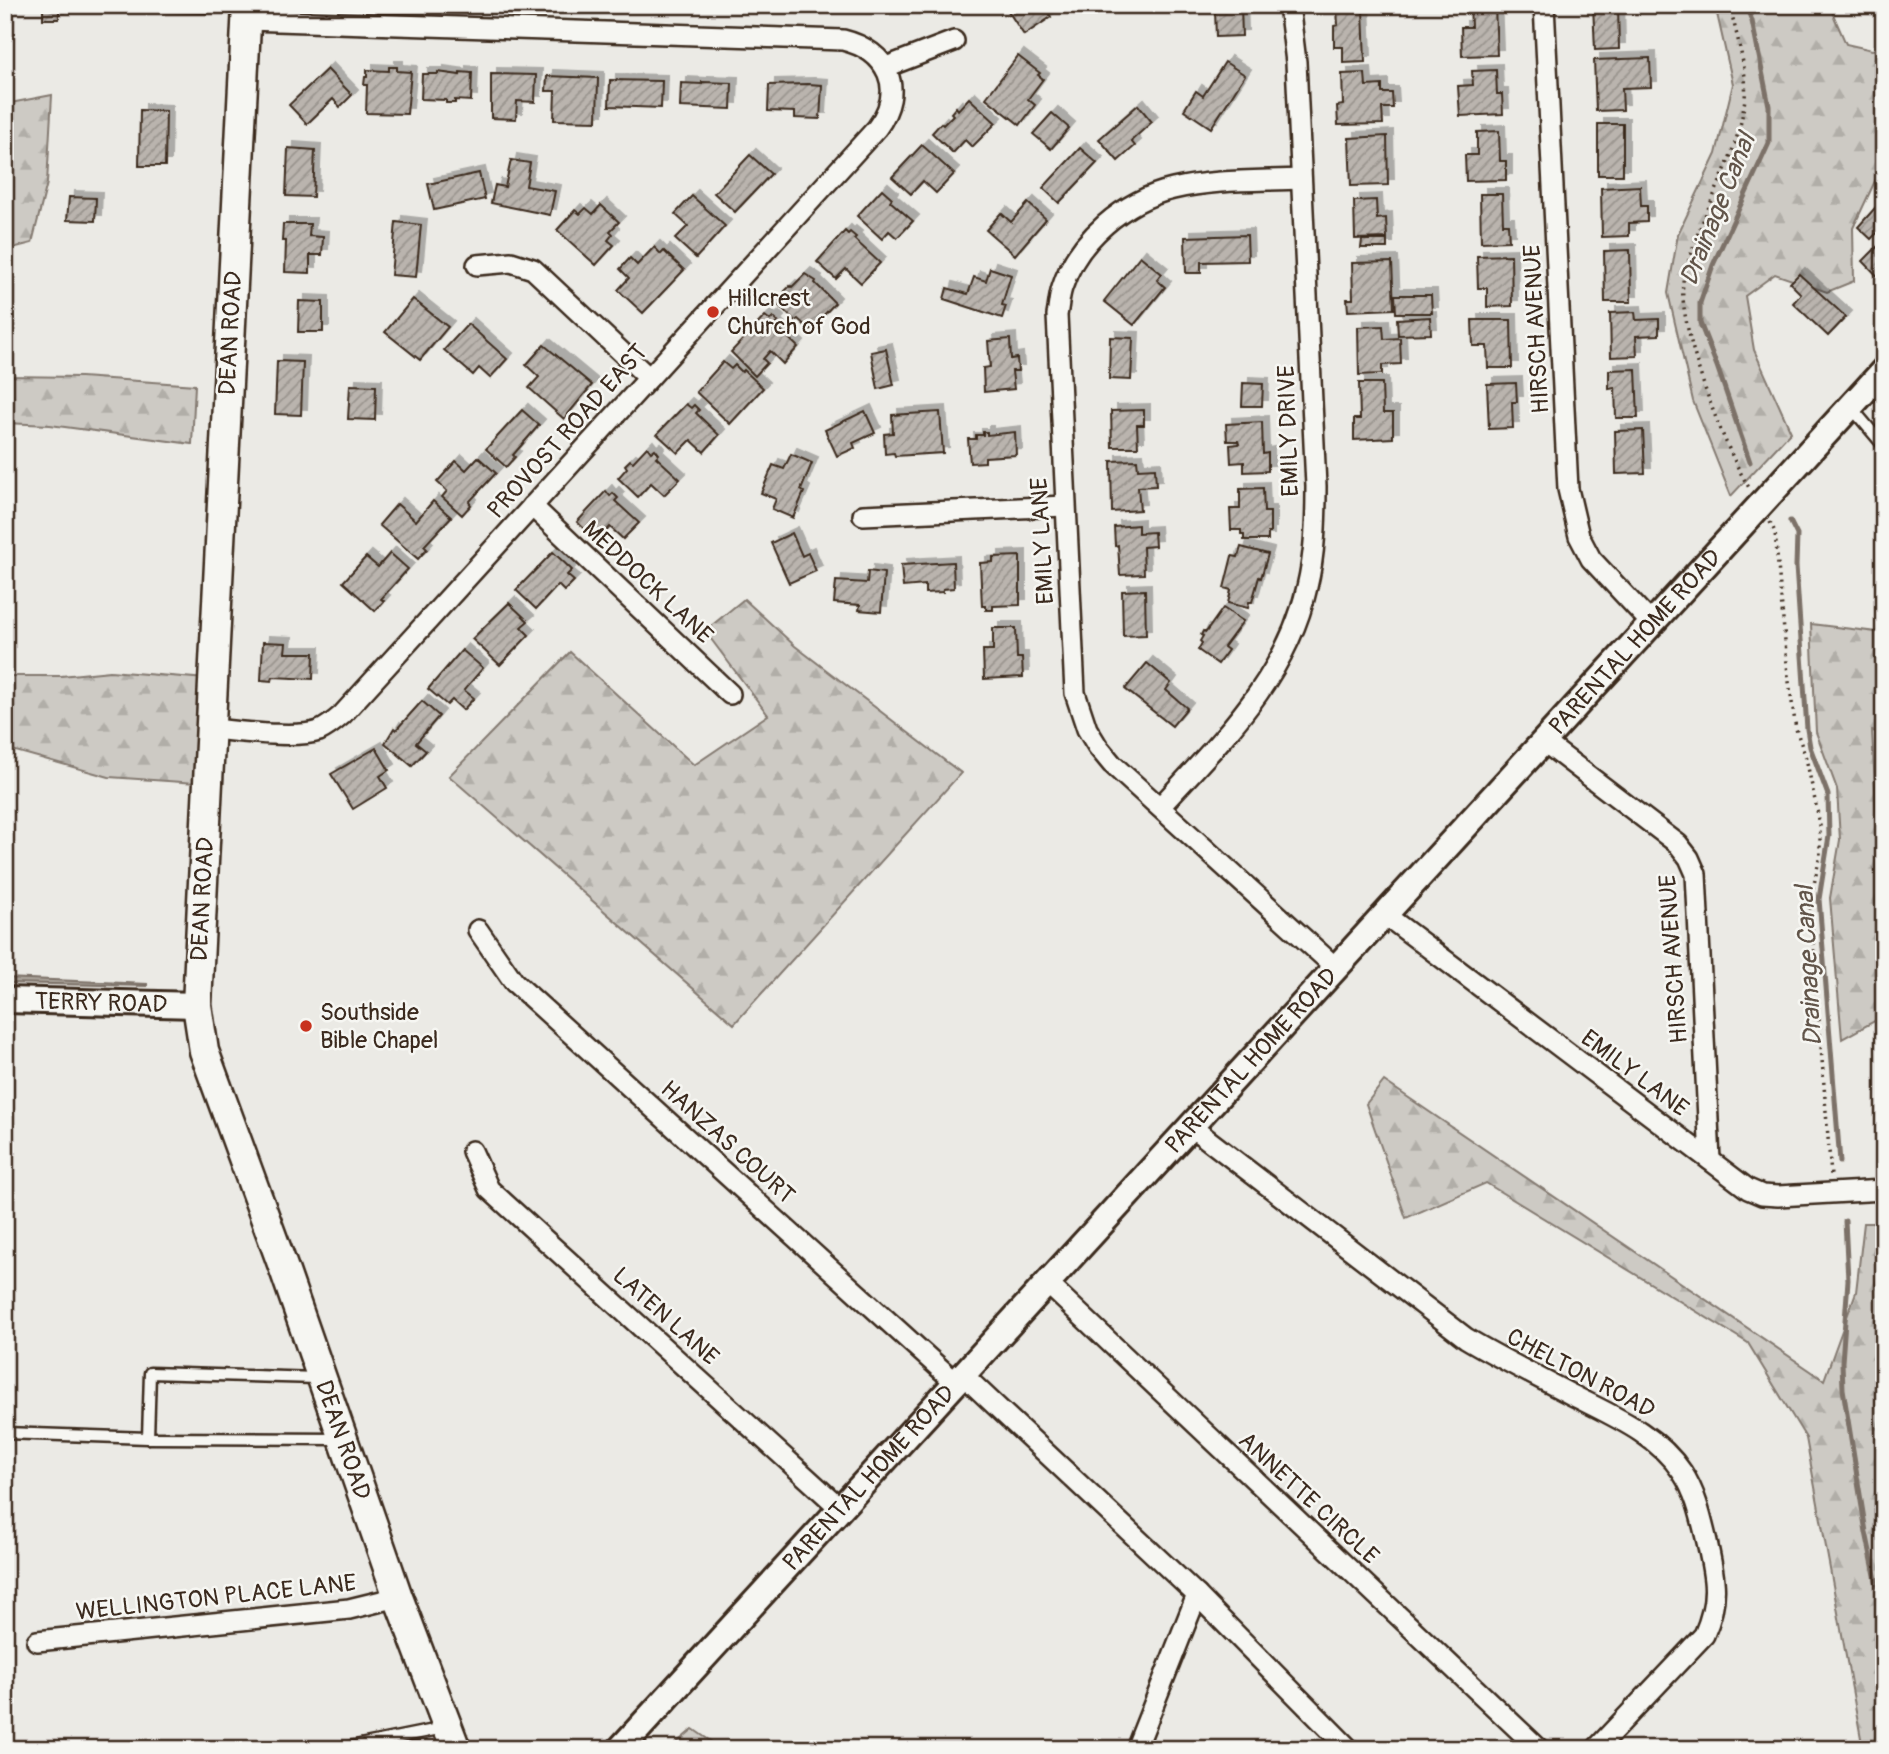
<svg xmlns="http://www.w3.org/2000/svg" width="1889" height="1754" viewBox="0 0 1889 1754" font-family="Pangolin,sans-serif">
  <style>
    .forest { fill: url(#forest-firs); stroke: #847a71; stroke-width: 2 }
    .water { fill: url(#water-rules); stroke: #7c7167; stroke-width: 2 }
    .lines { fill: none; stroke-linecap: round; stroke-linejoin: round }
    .stream { stroke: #7c7167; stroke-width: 5 }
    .building { fill: url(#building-hatch); stroke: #3b2a1e; stroke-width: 2; filter: url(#shadow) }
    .service-casing { stroke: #3b2a1e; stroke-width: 15 }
    .minor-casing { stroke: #3b2a1e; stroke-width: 24 }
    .tertiary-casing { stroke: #3b2a1e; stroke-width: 30 }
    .secondary-casing { stroke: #3b2a1e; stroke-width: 33 }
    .path { stroke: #3b2a1e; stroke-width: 3.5; stroke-dasharray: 2 5; stroke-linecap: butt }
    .service { stroke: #f6f6f2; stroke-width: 10 }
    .minor { stroke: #f6f6f2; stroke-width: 19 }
    .tertiary { stroke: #f6f6f2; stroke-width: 24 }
    .secondary { stroke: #f6f6f2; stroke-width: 28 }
    .poi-dot { fill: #c8321e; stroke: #f6f6f2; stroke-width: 2.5 }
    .labels { text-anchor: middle; stroke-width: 5; stroke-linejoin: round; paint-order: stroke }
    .poi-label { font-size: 24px; fill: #3b2a1e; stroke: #f6f6f2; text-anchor: start }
    .street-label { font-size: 24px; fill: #3b2a1e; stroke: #f6f6f2 }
    .water-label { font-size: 26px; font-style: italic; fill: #615449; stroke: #f6f6f2 }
  </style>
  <defs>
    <pattern id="forest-firs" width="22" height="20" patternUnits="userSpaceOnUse" patternTransform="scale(1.75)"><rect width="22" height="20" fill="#cdcac4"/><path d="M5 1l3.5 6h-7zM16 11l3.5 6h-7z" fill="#b1aea8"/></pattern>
    <pattern id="water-rules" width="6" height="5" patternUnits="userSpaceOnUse" patternTransform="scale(1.75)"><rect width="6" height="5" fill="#a8a198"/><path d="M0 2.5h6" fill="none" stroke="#8a837b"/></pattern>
    <pattern id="building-hatch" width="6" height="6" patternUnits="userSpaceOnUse" patternTransform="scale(1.75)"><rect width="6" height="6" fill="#bab4ae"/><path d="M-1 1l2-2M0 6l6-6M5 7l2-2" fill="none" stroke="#98938d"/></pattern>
    <filter id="shadow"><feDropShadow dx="6" dy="-6" stdDeviation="0" flood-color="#0004"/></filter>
  </defs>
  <rect width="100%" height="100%" fill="#ebeae5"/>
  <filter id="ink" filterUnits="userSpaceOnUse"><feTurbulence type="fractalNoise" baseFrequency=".0143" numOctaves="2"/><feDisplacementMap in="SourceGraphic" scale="14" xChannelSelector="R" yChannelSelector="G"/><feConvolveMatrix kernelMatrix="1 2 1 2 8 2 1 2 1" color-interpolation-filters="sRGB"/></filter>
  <g filter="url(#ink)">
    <g class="forest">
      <path d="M1715 5H1829L1846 44 1872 50 1884 47V162L1853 228 1854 281 1827 292 1775 274 1745 296 1754 350 1791 432 1731 496 1693 401 1668 293 1678 234 1716 154 1733 84Z"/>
      <path d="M52 95 47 183 32 243 5 250V104Z"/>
      <path d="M5 376 81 377 195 385 192 444 50 425 5 423Z"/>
      <path d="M744 599 795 646 961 773 734 1024 449 776 570 652 694 765 768 715 705 631Z"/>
      <path d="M1811 624 1884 633V733L1872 731 1878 843 1884 850V1016L1842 1039 1830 898 1840 840 1837 789 1816 732Z"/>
      <path d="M110 671 206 679 196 783 109 777 5 748V676H61Z"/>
      <path d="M1384 1081 1824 1380 1856 1292 1864 1223H1884V1749H1863L1806 1438 1748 1343 1486 1183 1406 1218 1366 1104Z"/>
      <path d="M693 1729 722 1749H669Z"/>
    </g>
    <path class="water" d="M5 978 147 984V986L5 983Z"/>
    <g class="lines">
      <g class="stream">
        <path d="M1746 5 1752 21 1769 106V143L1713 265 1700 303V323L1717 366 1750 462"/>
        <path d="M1790 521 1797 535 1796 566 1807 729 1810 747 1828 795 1829 836 1819 899 1840 1162"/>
        <path d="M1845 1221 1848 1280 1842 1362 1843 1389 1866 1532 1876 1580 1884 1599"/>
      </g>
    </g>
    <g class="building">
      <path d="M43 5H67V6H59V19H43Z"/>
      <path d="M164 5H206V13L164 12Z"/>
      <path d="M1000 5H1044L1051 17 1024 35 1006 8 1003 10Z"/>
      <path d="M1208 5H1241L1242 36 1216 37 1215 11H1208Z"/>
      <path d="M1470 5H1495L1497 55 1462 56 1461 27H1471Z"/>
      <path d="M1593 5H1618L1619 49 1595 50Z"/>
      <path d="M1363 9 1365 62 1343 63V47H1334V26L1338 25 1337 10Z"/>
      <path d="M1018 56 1040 73 1038 75 1043 79 1028 99 1035 105 1020 125 986 98Z"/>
      <path d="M1650 58 1651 87 1622 88 1623 110 1596 111 1594 60Z"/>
      <path d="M1225 62 1245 75 1211 128 1184 110 1196 91 1203 96Z"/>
      <path d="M389 67H397V71L411 72 407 114 366 113 367 85H364L365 77H367V70L389 71Z"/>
      <path d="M327 69 352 95 340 107 333 99 307 124 289 105Z"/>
      <path d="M1496 70 1497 94H1502L1503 114 1460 116 1458 86 1473 85 1472 71Z"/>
      <path d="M438 72 460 75V72L472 73 471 101 455 100V103H446V100L421 99 422 74H438Z"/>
      <path d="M1365 73 1366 86 1382 85V93H1392L1393 108H1382L1383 124 1338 125 1337 106 1343 105 1342 74Z"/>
      <path d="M491 74 536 75 535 102 517 101 516 119 491 118Z"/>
      <path d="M547 76 598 78 597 121 554 120 555 91H546Z"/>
      <path d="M610 80 662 81 661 108 609 106Z"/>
      <path d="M702 82 732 83 731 109 680 107 681 83 702 84Z"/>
      <path d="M808 84 822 85 820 119 795 118V112L768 111 769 85Z"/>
      <path d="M969 98 996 123 972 147 965 140 953 153 932 133 941 123 943 125 953 115 951 113 956 107 958 110Z"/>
      <path d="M1138 105 1152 122 1131 141 1135 146 1118 161 1099 139Z"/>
      <path d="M140 110 166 111 165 166H139Z"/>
      <path d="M1052 113 1069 128 1051 149 1033 134Z"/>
      <rect x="1598" y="124" width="25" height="51"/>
      <path d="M1499 131 1500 161H1506V180L1466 181 1465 155H1477V132Z"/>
      <path d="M1387 136 1388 185 1351 186 1349 138Z"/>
      <path d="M922 145 954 174 936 193 923 181 911 194 892 177Z"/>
      <path d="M288 148 315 150 313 197 286 196Z"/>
      <path d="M1080 148 1097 163 1059 203 1043 188Z"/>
      <path d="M750 155 771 174 735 212 714 193Z"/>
      <path d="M511 160 530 163 526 186 555 191 550 215 491 203 495 185 505 187Z"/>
      <path d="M479 173 485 199 434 210 428 184Z"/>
      <path d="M1640 186 1641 206H1647V222L1629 223V236L1602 237 1601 188Z"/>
      <path d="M882 189 892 198 890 201 913 221 897 238 889 231 882 239 857 216Z"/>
      <path d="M1480 194H1502L1503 224H1508L1509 241 1481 242Z"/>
      <path d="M692 196 725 226 696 258 675 239 688 226 675 214Z"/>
      <path d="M69 197 96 198 95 221 67 220Z"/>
      <path d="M1376 200 1377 219 1386 218 1387 238 1355 239 1354 201Z"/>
      <path d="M1028 203 1046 219 1015 255 986 230 1001 213 1011 222Z"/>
      <path d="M601 205 619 222 610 231 613 234 608 240 614 245 596 265 557 230 575 210 580 214 586 208 593 214Z"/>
      <path d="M1875 208 1884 216V226L1871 239 1858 227Z"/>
      <path d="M396 222 421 225 416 277 391 275Z"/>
      <path d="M283 224H310L309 236 323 237 322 255H310V273L285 272 286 241H282Z"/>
      <path d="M845 231 848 234 850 232 856 237 854 239 880 263 861 283 846 269 836 279 817 262Z"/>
      <path d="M1247 235 1248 261 1201 262V273H1186L1185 237Z"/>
      <path d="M1362 240H1387V248H1361Z"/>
      <path d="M1880 244 1884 248V283L1863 261Z"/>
      <path d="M654 247 661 254 664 251 684 270 643 313 618 290 629 278 620 269 630 258 637 265Z"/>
      <path d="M1630 250 1631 302H1605L1604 251Z"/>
      <path d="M1511 255 1512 306 1487 307V288H1478L1477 256Z"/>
      <path d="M1140 256 1162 274 1157 280 1165 287 1134 325 1104 301Z"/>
      <path d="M1392 262 1394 309 1348 311 1347 299H1353L1352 263Z"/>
      <path d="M990 268 1011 275 1002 305 1006 306 1002 318 944 299 947 288 968 294 974 277 986 281Z"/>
      <path d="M805 274 816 281 815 283 835 303 810 330 798 319 795 321 776 303 787 292 785 291 790 286 792 287Z"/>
      <path d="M1799 274 1846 317 1828 336 1793 303 1801 294 1790 283Z"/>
      <path d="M1395 295H1431L1432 313H1396Z"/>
      <path d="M413 299 448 327 420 360 385 332Z"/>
      <path d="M299 301 323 302V332H298Z"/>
      <path d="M1635 312 1636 320 1659 319V335L1636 336 1637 356 1611 357 1610 313Z"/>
      <path d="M765 316 770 320 773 317 778 322 775 325 798 347 783 364 770 351 763 359 767 363 755 376 731 352Z"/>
      <path d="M1430 317 1431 334 1398 335 1397 319Z"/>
      <path d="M1472 320H1511L1512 368H1488L1487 346H1473Z"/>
      <path d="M468 324 507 359 490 378 479 368 473 375 444 350Z"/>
      <path d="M1383 326 1384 339 1400 338 1401 364 1382 365V374L1359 375 1358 327Z"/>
      <path d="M1110 337 1133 338 1131 380 1109 379Z"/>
      <path d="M1010 339 1011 359 1017 358 1018 371H1012L1014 389 984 392 983 368 990 367 988 341Z"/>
      <path d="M544 345 592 385 564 419 529 388 539 377 526 365Z"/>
      <path d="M886 349 894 385 878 389 871 352Z"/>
      <path d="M277 361 303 362 301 415 275 414Z"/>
      <path d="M723 362 731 369 735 365 742 372 744 370 763 388 730 424 696 392Z"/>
      <path d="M1636 369 1638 418H1616L1615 388 1609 389V370Z"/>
      <path d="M1243 383 1263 384 1262 406H1242Z"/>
      <path d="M1359 383H1382L1383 413H1393V438L1354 440V419H1360Z"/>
      <path d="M1516 383 1517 402H1512L1513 428 1489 429 1487 384Z"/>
      <path d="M350 385 376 386 375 420 348 419Z"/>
      <path d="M686 404 691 408 694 405 699 410 696 413 719 435 704 452 691 440 678 453 657 434Z"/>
      <path d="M522 410 539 425 513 455 515 457 506 467 486 449Z"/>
      <path d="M1144 410V425H1137L1138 447H1112L1111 411Z"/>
      <path d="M865 411 875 433 853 443 855 448 837 456 825 430Z"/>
      <path d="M940 412 943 453 895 456 894 453 885 454 884 434 893 433 892 415Z"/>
      <path d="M1262 422 1263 454 1268 453V471L1244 472V462L1231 463 1230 445 1239 444 1238 441H1227L1226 424Z"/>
      <path d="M1643 430 1645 473 1616 474 1615 431Z"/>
      <path d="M983 432H987V435L1015 432 1016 455 985 457V462L970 463 968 439H976V435H983Z"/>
      <path d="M647 447 651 452 655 449 659 454 656 457 680 479 664 495 651 483 638 497 618 478 627 468 625 465 630 460 633 462Z"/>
      <path d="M791 454 812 463 801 490 804 492 793 518 772 509 776 499 761 493 773 465 784 469Z"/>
      <path d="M478 457 496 473 469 502 471 505 462 515 442 497 447 491 437 482 456 461 466 470Z"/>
      <path d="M1137 460 1138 469 1155 468 1156 486 1138 487 1140 510 1112 512 1111 461Z"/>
      <path d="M1263 488 1264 512H1270V533H1268V540H1244V534H1241V530H1231L1230 509H1240V489Z"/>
      <path d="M606 491 610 496 613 493 618 498 615 501 639 523 623 539 610 527 597 541 577 522Z"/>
      <path d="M433 501 451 517 424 546 427 549 418 559 379 525 397 504 416 521Z"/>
      <path d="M1138 525V533L1154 532 1155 546 1143 547 1144 574 1120 575 1118 545 1115 546 1114 527Z"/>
      <path d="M792 533 802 556 808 553 816 571 789 583 771 543Z"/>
      <path d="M1241 547 1268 554 1261 578 1259 577 1252 602H1249L1248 608 1228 603 1231 590 1224 588 1232 556 1238 557Z"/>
      <path d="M553 552 572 570 567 575 574 581 564 591 558 585 536 609 516 590Z"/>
      <path d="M390 553 408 569 381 599 384 601 375 611 343 582 366 557 378 567Z"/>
      <path d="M1020 556V605L993 606V610H986V606H982L980 563 993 562V557Z"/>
      <path d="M953 562 954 588 943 589V592L925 593V585L903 587 901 565Z"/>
      <path d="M868 571 884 573 881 612 859 610 860 605 834 603 836 581 867 583Z"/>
      <path d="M1145 590 1146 635 1123 636 1122 591Z"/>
      <path d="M509 603 528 621 521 627 529 635 500 665 472 639Z"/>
      <path d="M1223 608 1243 621 1224 647 1228 650 1218 664 1198 650 1202 643 1200 641 1203 636 1201 635 1203 631 1206 632Z"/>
      <path d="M993 628H1016L1017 658H1022L1023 677 984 679 983 650H993Z"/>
      <path d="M263 642 286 643 285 653H314L313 679 273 677 272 681 261 680Z"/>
      <path d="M462 650 483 668 464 690 474 698 463 710 452 700 447 705 428 689Z"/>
      <path d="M1147 663 1171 683 1166 690 1187 708 1172 726 1125 689Z"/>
      <path d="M422 701 439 716 416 743 426 751 412 766 385 743 394 728 396 730Z"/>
      <path d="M376 748 389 770 380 776 387 788 353 809 331 774Z"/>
    </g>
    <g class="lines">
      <g class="service-casing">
        <g id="service">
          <path d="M1851 407 1884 446"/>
          <path d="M5 1433 148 1438 150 1373 317 1378"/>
          <path d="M148 1438 340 1439"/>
          <path d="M340 1749 444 1728"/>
        </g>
      </g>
      <g class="minor-casing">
        <g id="minor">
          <path d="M1544 5 1568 489 1579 536 1591 559 1651 623"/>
          <path d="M886 67 954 41"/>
          <path d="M1301 179C1259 181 1215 179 1173 189 1125 200 1077 240 1062 288 1059 297 1059 306 1057 315L1075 693 1087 729 1098 747 1112 764 1335 967"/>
          <path d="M477 265 511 262 533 269 649 378"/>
          <path d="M532 506 730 694"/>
          <path d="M863 515 1065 506"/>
          <path d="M211 729C238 731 295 739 319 731 328 727 335 721 342 715L877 128C906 89 888 51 843 40L247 20"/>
          <path d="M1543 741 1678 844 1689 858 1696 874 1710 1160"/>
          <path d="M1160 807C1220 741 1287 678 1307 587 1315 554 1316 520 1316 486L1296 62 1289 5"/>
          <path d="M1384 914 1748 1189 1762 1195 1778 1196 1884 1190"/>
          <path d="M478 930 514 982 955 1382"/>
          <path d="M1190 1126 1466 1338C1501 1359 1538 1377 1574 1396 1613 1416 1657 1434 1682 1472 1696 1493 1701 1517 1707 1542 1715 1578 1720 1599 1704 1635L1596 1749"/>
          <path d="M472 1151 489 1189 840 1508"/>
          <path d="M1046 1282 1539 1749"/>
          <path d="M962 1374 1197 1595 1349 1749"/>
          <path d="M37 1641 349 1609 398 1597"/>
          <path d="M1136 1749 1197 1595"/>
        </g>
      </g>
      <g class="tertiary-casing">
        <g id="tertiary">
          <path id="s1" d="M5 1000 197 1005"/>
          <path id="s2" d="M620 1749 1884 370"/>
        </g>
      </g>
      <g class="secondary-casing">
        <g id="secondary">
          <path id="s3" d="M247 5 202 902 197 1005 204 1051 285 1272 398 1597 456 1749"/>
        </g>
      </g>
      <g class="path">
        <path d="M1730 5C1736 37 1750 73 1744 105 1737 157 1707 202 1692 251 1689 261 1684 272 1683 282 1678 328 1724 449 1750 489"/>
        <path d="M1770 522 1775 532 1788 675 1796 729 1806 758 1820 824V855L1810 904 1831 1176"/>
      </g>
      <use href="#service" class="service"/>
      <use href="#minor" class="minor"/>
      <use href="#tertiary" class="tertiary"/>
      <use href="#secondary" class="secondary"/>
    </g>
  </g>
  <g class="poi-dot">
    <circle cx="713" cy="312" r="7"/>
    <circle cx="306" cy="1026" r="7"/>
  </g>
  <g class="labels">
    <g class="poi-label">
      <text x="727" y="306">Hillcrest<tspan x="727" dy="28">Church of God</tspan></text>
      <text x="320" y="1020">Southside<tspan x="320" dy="28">Bible Chapel</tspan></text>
    </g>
    <g class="street-label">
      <text transform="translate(1536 329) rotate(-93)" y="8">HIRSCH AVENUE</text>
      <text transform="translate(230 333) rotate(-87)" y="8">DEAN ROAD</text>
      <text transform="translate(567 431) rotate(-48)" y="8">PROVOST ROAD EAST</text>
      <text transform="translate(1288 431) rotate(-92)" y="8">EMILY DRIVE</text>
      <text transform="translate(1042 541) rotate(-93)" y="8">EMILY LANE</text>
      <text transform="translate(648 582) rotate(43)" y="8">MEDDOCK LANE</text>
      <text dy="8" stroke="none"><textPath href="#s2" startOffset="1502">PARENTAL HOME ROAD</textPath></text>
      <text transform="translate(202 899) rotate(-87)" y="8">DEAN ROAD</text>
      <text transform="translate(1673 959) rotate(-94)" y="8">HIRSCH AVENUE</text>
      <text dy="8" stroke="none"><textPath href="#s1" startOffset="96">TERRY ROAD</textPath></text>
      <text dy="8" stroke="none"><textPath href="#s2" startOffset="934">PARENTAL HOME ROAD</textPath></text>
      <text transform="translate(1635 1073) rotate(37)" y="8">EMILY LANE</text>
      <text transform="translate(728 1142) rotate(42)" y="8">HANZAS COURT</text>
      <text transform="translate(666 1316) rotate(42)" y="8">LATEN LANE</text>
      <text transform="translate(1581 1373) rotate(28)" y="8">CHELTON ROAD</text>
      <text dy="8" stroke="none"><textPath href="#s3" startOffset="1461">DEAN ROAD</textPath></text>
      <text dy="8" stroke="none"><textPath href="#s2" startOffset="368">PARENTAL HOME ROAD</textPath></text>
      <text transform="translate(1309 1498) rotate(43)" y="8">ANNETTE CIRCLE</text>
      <text transform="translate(216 1597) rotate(-6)" y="8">WELLINGTON PLACE LANE</text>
    </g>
    <g class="water-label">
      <text transform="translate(1717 209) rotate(-68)" y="9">Drainage Canal</text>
      <text transform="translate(1808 966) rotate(-93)" y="9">Drainage Canal</text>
    </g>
  </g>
  <rect width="1889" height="1754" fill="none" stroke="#f6f6f2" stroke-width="28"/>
  <rect x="14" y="14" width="1861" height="1726" fill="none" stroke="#3b2a1e" stroke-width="2.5" filter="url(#ink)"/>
</svg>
